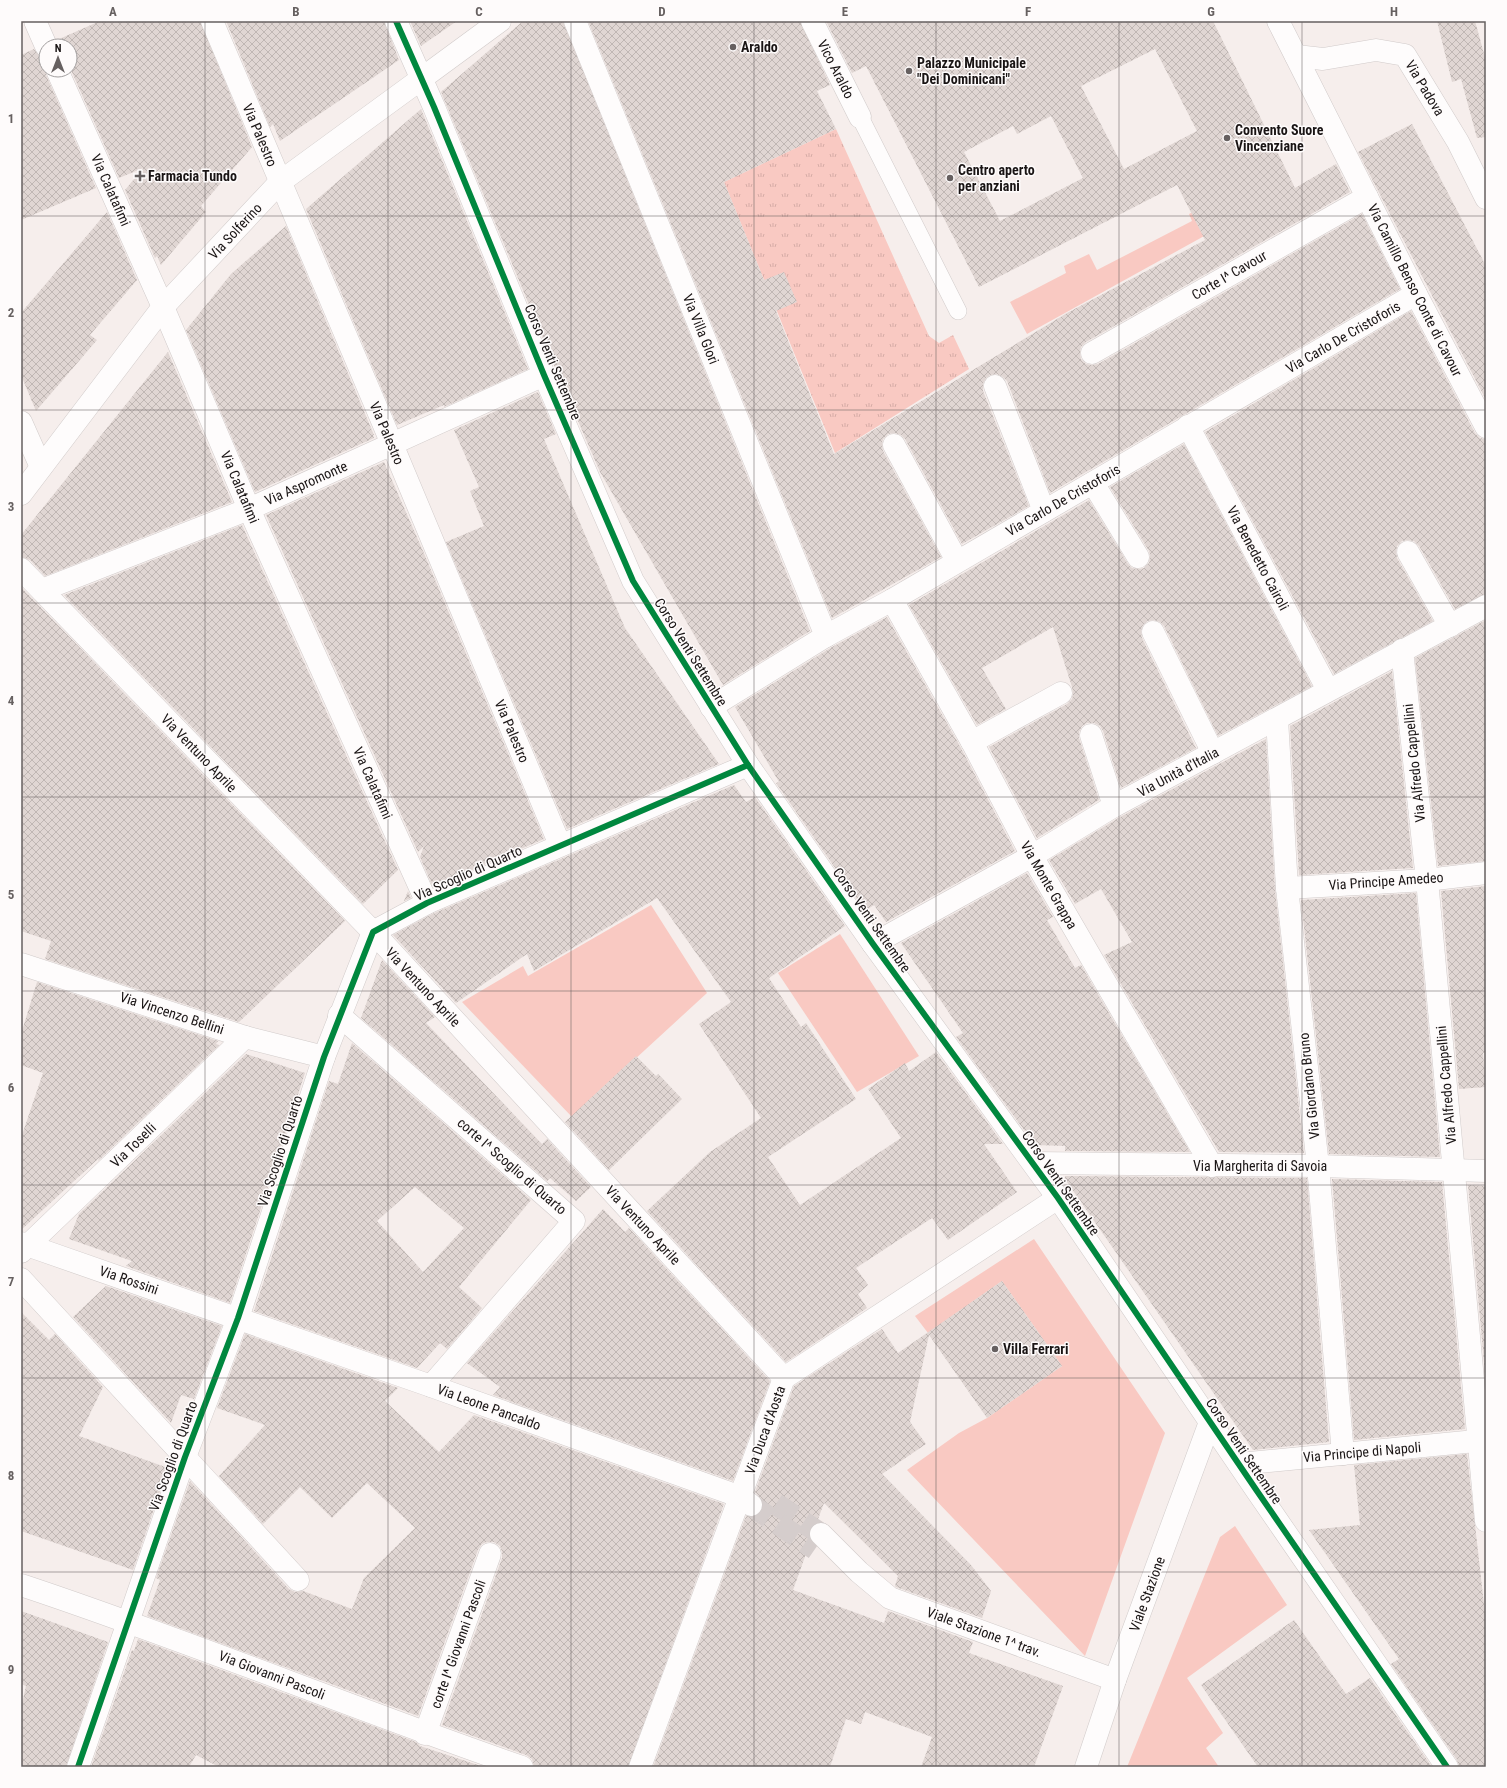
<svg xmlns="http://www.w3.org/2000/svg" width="1507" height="1788" viewBox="0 0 1507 1788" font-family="'Roboto Condensed',sans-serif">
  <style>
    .grass { fill: url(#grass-tufts) }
    .garden { fill: #f9c9c2 }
    .building { fill: url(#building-cross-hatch); fill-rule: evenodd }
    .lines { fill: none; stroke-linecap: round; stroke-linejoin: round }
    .minor-tunnel { stroke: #d5cdcc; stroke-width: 22; stroke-dasharray: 22 11; stroke-linecap: butt }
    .service-casing { stroke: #d1cbca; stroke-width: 18 }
    .minor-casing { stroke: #d1cbca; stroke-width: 23 }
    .tertiary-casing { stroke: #d1cbca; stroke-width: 23 }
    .service { stroke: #fefcfc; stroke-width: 17 }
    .minor { stroke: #fefcfc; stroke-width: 22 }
    .tertiary { stroke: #fefcfc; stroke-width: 22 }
    .cycleway-casing { stroke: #fefbfb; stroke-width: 8 }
    .cycleway { stroke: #00873e; stroke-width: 6 }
    .grid { fill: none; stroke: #666060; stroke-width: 1; stroke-opacity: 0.55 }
    .poi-dot { fill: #666060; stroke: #fefbfb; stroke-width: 1.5 }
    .labels { text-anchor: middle; stroke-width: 3; stroke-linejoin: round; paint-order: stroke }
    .poi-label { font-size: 14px; font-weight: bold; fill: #191414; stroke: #fefbfb; text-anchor: start }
    .street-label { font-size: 14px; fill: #191414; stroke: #fefbfb }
    .neatline { fill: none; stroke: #666060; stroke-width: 1.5 }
    .grid-label { font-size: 13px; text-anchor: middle; font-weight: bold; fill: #666060 }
  </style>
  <defs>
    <pattern id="grass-tufts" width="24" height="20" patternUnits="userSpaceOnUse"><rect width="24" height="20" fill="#f9c9c2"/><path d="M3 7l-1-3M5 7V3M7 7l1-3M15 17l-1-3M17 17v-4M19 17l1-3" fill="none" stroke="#d5aca6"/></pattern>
    <pattern id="building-cross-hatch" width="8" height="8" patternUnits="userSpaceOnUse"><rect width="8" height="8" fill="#e0d6d3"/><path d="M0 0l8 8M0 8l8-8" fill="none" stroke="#c0b7b4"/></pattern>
  </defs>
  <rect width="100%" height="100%" fill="#f6eeec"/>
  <path class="grass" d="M836 129 929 336 939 343 953 335 969 369 835 453 724 182Z"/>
  <g class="garden">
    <path d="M1233 192 1244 214 1027 334 1010 302 1066 273 1064 266 1089 254 1097 270 1192 221 1189 214Z"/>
    <path d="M651 905 707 993 572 1117 462 1002 523 966 528 976Z"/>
    <path d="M840 934 919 1056 857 1092 778 973Z"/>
    <path d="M1034 1239 1165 1433 1085 1656 907 1470 959 1433 987 1418 1062 1366 1002 1281 928 1333 915 1316Z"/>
    <path d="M1235 1526 1287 1605 1187 1678 1223 1733 1206 1748 1219 1767H1127L1220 1537Z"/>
  </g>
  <g class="building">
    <path d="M100 21H200L252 147 201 206 206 212 161 265 157 256 155 258 125 190 143 168 119 178 70 68V46H58L57 40Z"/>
    <path d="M226 21H384L399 60 280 141 273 124 270 127Z"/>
    <path d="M410 21H457L421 46Z"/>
    <path d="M523 21H563L810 631 723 685 600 472 556 370 441 92Z"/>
    <path d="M588 21H800L830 85 817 91 836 129 724 182 764 280 784 272 797 302 776 311 834 454 1067 313 1205 240 1177 185 979 287 866 66 852 73 826 21H1213L1295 188 1336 164 1350 192 1086 342 1081 347 1080 353 1081 359 1086 364 1092 365 1098 364 1362 214 1400 289 1050 493 1007 381 1003 377 997 374 990 375 986 378 983 384V391L1029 506 962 544 905 439 901 435 895 433 888 434 883 439 882 444 883 451 941 557 832 618ZM1155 49 1197 131 1124 169 1081 86ZM1051 116 1083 178 1000 221 964 152 1013 126 1017 134Z"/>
    <path d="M1437 21H1475L1486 61V137L1477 138 1461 79 1452 82Z"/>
    <path d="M34 49 39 56 46 58V75L96 188 21 220V55Z"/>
    <path d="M421 109 528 369 444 407V405L397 425 306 209Z"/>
    <path d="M1412 124 1486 266V400L1358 152Z"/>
    <path d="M107 212 137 280 90 335 97 340 36 411 21 375V313Z"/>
    <path d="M286 226 374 435H373L374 438 255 492 186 330 231 274Z"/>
    <path d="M1411 311 1475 433 1480 438 1486 439V594L1455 609 1419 546 1414 541 1408 540 1402 541 1397 546 1396 552 1397 558 1433 621 1334 674 1205 432Z"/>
    <path d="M168 352 232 502 45 576 30 560 21 557V535Z"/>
    <path d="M538 392 556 434 544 439 625 628 719 764 567 829 446 542 484 526 470 491 479 487 454 430Z"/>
    <path d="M1184 444 1312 686 1218 736 1164 626 1160 622 1154 620 1147 621 1143 625 1141 631 1142 638 1196 748 1121 788 1103 731 1100 726 1094 723H1087L1082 726 1079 732V738L1099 800 1037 838 989 747 1067 704 1072 699 1073 694 1072 687 1053 627 982 668 1006 709 977 725 909 605 1089 500 1128 564 1132 568 1139 569 1144 568 1149 563 1150 556 1149 551 1110 487Z"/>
    <path d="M384 462 423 551 544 839 433 887 420 857 424 846 418 852 266 515Z"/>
    <path d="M242 525 398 870 363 904 64 595Z"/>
    <path d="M21 587 345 921 239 1022 45 959 51 941 21 931Z"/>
    <path d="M887 617 961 748 1015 851 886 922 874 905 865 911 776 783 779 782 735 707 832 647Z"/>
    <path d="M1486 620V861L1438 866 1415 658Z"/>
    <path d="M1392 671 1413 868 1299 875 1290 726Z"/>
    <path d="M1266 739 1275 889 1304 1153 1219 1152 1104 955 1132 942 1101 889 1075 904 1049 860 1120 817Z"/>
    <path d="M734 785 746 802 755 797 845 926 769 978 801 1027 806 1023 856 1099 768 1157 800 1205 901 1138 868 1089 905 1063 909 1071 936 1052 1003 1144H984L1017 1192 948 1240 932 1218 856 1268 868 1285 858 1294 867 1308 786 1362 647 1211 710 1152 761 1118 699 1024 731 1002 657 898 534 971 527 954 456 1003 393 935 432 914Z"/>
    <path d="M1027 873 1053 917 1047 920 1075 968 1081 965 1190 1152 1065 1151V1146L1035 1145 956 1037 963 1033 901 943Z"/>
    <path d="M1486 886V1052L1483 1053 1486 1087 1459 1089 1441 891Z"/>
    <path d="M408 891 411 898 404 901Z"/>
    <path d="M1416 893 1440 1157 1329 1154 1301 900Z"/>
    <path d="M382 960 435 1017 426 1023 542 1144 547 1139 591 1187 576 1201 550 1178 547 1181 361 1018Z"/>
    <path d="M37 982 218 1041 216 1044 219 1045 98 1161 99 1158 21 1230V1138L43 1073 21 1065V1034Z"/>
    <path d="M352 1043 531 1200 459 1287 482 1308 447 1349 440 1343 417 1368 254 1311 329 1081 338 1084ZM415 1187 464 1228 423 1272 377 1221Z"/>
    <path d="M246 1054 305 1073 230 1303 126 1266 132 1261 69 1239 79 1214Z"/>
    <path d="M636 1056 656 1076 658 1074 682 1099 609 1170 565 1122Z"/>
    <path d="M1065 1176 1307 1178 1329 1442 1253 1450 1065 1179Z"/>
    <path d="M1332 1179 1442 1182 1465 1429 1354 1440Z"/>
    <path d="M1468 1185 1486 1186V1385Z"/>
    <path d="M603 1209 625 1232 629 1228 770 1381 733 1481 493 1395 500 1387 467 1363Z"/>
    <path d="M1002 1281 1062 1366 987 1418 929 1335 910 1422 926 1444 882 1474 971 1565 991 1591 982 1618 896 1587 895 1586 898 1576 824 1503 817 1522 812 1525 809 1530 811 1540 793 1590 884 1623 888 1611 973 1642 969 1653 1063 1686 1034 1767H921L932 1737 865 1712 861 1724 846 1719 830 1767H653L746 1516H756L760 1513 763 1507 762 1500 755 1492 794 1386 882 1329 898 1353Z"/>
    <path d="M106 1286 222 1326 194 1399 181 1395 171 1423 73 1317Z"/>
    <path d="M21 1312 49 1340 55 1334 103 1387 79 1436 168 1468 133 1570 21 1531Z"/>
    <path d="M245 1334 398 1388 385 1401 439 1452 474 1415 724 1504 628 1767H534L532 1759 526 1755 442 1725 502 1558V1552L500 1546 494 1542H487L482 1544 478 1550 418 1716 147 1616 160 1580 156 1578 190 1481 289 1589 295 1592 303 1591 352 1609 364 1578 415 1528 367 1483 332 1518 300 1487 263 1524 219 1476 265 1425 217 1408Z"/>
    <path d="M1467 1454 1486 1622V1767H1459L1457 1760 1391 1664 1399 1659 1309 1530 1360 1525 1354 1465Z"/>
    <path d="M21 1611 108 1642 66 1767H21V1708L26 1686 21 1684Z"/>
    <path d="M1294 1620 1346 1694 1370 1678 1432 1767H1258L1201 1685Z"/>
    <path d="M138 1639 416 1742 420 1746 484 1767H219L196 1755 189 1767H91L132 1650 134 1651Z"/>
  </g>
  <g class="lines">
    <g class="minor-tunnel">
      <path d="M776 1504 821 1534"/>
      <path d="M751 1505 815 1549"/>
    </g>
    <g class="service-casing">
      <path id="service" d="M860 117 958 311"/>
    </g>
    <g class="minor-casing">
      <g id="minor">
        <path d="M35 21 46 46"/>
        <path d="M212 21 392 444 560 845"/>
        <path d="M575 21 826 636"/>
        <path d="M812 21 860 117"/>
        <path d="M1278 21 1416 294 1486 427"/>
        <path d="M1296 56 1323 59 1376 50 1405 55 1458 142 1486 198"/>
        <path d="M57 70 163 307 249 509 427 903"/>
        <path d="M421 79 500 21"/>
        <path d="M1092 353 1367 197"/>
        <path d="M995 386 1044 511"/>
        <path d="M21 422 41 467"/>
        <path d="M1188 426 1328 690"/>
        <path d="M894 445 957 561"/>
        <path d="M1093 483 1138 557"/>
        <path d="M1408 552 1450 626"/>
        <path d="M21 569 373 932 784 1378"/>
        <path d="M42 590 249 509 544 375"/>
        <path d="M892 600 972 742 1032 856 1212 1166"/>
        <path d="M1153 632 1213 753"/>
        <path d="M1402 650 1427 880 1486 1521"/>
        <path d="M711 707 826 636 892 600 1416 294"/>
        <path d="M1277 719 1287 888 1318 1166 1343 1454"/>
        <path d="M1091 735 1114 806"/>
        <path d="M972 742 1061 693"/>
        <path d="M1287 888 1427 880 1486 873"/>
        <path d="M873 944 1032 856 1114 806 1486 606"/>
        <path d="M21 964 245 1037 324 1057"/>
        <path d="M339 1015 574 1221 431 1386"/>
        <path d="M1034 1163 1318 1166 1486 1171"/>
        <path d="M21 1243 431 1386 741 1497 751 1505"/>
        <path d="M21 1252 245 1037"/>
        <path d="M21 1279 298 1580"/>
        <path d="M1239 1464 1486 1440"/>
        <path d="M821 1534 859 1572 890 1598 1115 1680"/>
        <path d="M21 1585C190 1641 354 1709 522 1767"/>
        <path d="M425 1734 490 1554"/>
        <path d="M78 1767 185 1457 238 1318 324 1057 373 932 427 903 748 765"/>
        <path d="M640 1767 784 1378 1058 1198"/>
        <path d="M1086 1767 1115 1680 1210 1422"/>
      </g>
    </g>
    <g class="tertiary-casing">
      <g id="tertiary">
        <path d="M396 21 434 107 544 375 633 581 748 765 873 944 1058 1198 1257 1491 1447 1767"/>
        <path d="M21 494 163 307 280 182 421 79"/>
      </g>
    </g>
    <use href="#service" class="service"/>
    <use href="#minor" class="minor"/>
    <use href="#tertiary" class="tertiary"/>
    <g class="cycleway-casing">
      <g id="cycleway">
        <path d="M396 21 434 107 544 375 633 581 748 765 873 944 1058 1198 1257 1491 1447 1767"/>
        <path d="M78 1767 185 1457 238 1318 324 1057 373 932 427 903 748 765"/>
      </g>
    </g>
    <use href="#cycleway" class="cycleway"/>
  </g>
  <path class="grid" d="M205 21V1767M388 21V1767M571 21V1767M754 21V1767M936 21V1767M1119 21V1767M1302 21V1767M21 216H1486M21 410H1486M21 603H1486M21 797H1486M21 991H1486M21 1185H1486M21 1378H1486M21 1572H1486"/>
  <g class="poi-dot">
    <circle cx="733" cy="47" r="4"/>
    <circle cx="909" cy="71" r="4"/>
    <circle cx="1227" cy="138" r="4"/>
    <path d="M138 170h4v4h4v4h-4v4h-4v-4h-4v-4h4z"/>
    <circle cx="950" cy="178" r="4"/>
    <circle cx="995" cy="1349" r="4"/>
  </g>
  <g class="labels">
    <g class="poi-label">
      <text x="741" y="52">Araldo</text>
      <text x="917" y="68">Palazzo Municipale<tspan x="917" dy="16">"Dei Dominicani"</tspan></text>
      <text x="1235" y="135">Convento Suore<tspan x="1235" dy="16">Vincenziane</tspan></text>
      <text x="958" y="175">Centro aperto<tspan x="958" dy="16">per anziani</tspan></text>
      <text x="148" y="181">Farmacia Tundo</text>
      <text x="1003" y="1354">Villa Ferrari</text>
    </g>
    <g class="street-label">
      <text transform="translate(836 69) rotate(63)" y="5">Vico Araldo</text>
      <text transform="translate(1425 88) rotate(59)" y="5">Via Padova</text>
      <text transform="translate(260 135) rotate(67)" y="5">Via Palestro</text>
      <text transform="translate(111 190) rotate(66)" y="5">Via Calatafimi</text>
      <text transform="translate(235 231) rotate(-47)" y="5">Via Solferino</text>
      <text transform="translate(1229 275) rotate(-30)" y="5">Corte I^ Cavour</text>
      <text transform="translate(1415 290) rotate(63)" y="5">Via Camillo Benso Conte di Cavour</text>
      <text transform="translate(701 329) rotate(68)" y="5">Via Villa Glori</text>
      <text transform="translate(1343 337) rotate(-30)" y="5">Via Carlo De Cristoforis</text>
      <text transform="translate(553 362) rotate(67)" y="5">Corso Venti Settembre</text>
      <text transform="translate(387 433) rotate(67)" y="5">Via Palestro</text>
      <text transform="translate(306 483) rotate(-24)" y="5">Via Aspromonte</text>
      <text transform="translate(240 487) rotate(67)" y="5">Via Calatafimi</text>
      <text transform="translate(1063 500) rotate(-30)" y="5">Via Carlo De Cristoforis</text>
      <text transform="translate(1258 558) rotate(62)" y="5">Via Benedetto Cairoli</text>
      <text transform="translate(691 652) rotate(58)" y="5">Corso Venti Settembre</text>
      <text transform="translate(512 731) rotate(67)" y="5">Via Palestro</text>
      <text transform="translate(199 753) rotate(46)" y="5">Via Ventuno Aprile</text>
      <text transform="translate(1414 763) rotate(-96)" y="5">Via Alfredo Cappellini</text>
      <text transform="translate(1178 772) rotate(-28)" y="5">Via Unità d'Italia</text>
      <text transform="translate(373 783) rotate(66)" y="5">Via Calatafimi</text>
      <text transform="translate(468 873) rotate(-24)" y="5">Via Scoglio di Quarto</text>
      <text transform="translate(1386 881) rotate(-4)" y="5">Via Principe Amedeo</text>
      <text transform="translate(1049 885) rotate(60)" y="5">Via Monte Grappa</text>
      <text transform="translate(872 920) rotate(55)" y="5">Corso Venti Settembre</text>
      <text transform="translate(423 987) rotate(47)" y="5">Via Ventuno Aprile</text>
      <text transform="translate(172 1013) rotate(18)" y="5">Via Vincenzo Bellini</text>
      <text transform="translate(1446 1085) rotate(-95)" y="5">Via Alfredo Cappellini</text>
      <text transform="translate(1309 1086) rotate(-96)" y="5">Via Giordano Bruno</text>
      <text transform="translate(133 1145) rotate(-44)" y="5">Via Toselli</text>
      <text transform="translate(280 1151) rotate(-72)" y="5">Via Scoglio di Quarto</text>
      <text transform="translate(512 1166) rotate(41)" y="5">corte I^ Scoglio di Quarto</text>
      <text x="1260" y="1171">Via Margherita di Savoia</text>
      <text transform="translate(1061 1183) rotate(55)" y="5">Corso Venti Settembre</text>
      <text transform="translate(643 1225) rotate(47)" y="5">Via Ventuno Aprile</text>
      <text transform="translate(129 1280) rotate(19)" y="5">Via Rossini</text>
      <text transform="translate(489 1407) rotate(20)" y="5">Via Leone Pancaldo</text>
      <text transform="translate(765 1430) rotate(-70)" y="5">Via Duca d'Aosta</text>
      <text transform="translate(1244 1451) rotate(56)" y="5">Corso Venti Settembre</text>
      <text transform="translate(1362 1452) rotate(-5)" y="5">Via Principe di Napoli</text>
      <text transform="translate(173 1456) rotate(-70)" y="5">Via Scoglio di Quarto</text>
      <text transform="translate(1147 1594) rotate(-70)" y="5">Viale Stazione</text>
      <text transform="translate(984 1632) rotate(20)" y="5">Viale Stazione 1^ trav.</text>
      <text transform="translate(458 1644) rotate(-70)" y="5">corte I^ Giovanni Pascoli</text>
      <text transform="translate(272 1675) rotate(21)" y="5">Via Giovanni Pascoli</text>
    </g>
  </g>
  <rect width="1507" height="1788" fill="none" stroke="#fefbfb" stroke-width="44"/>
  <g transform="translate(58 58)"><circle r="19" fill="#fefbfb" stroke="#a29f9f"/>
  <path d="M0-3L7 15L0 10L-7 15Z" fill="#666060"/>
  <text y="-6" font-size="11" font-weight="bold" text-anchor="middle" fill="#191414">N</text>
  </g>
  <rect x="22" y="22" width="1463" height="1744" class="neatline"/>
  <g class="grid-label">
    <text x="113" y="16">A</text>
    <text x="296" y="16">B</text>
    <text x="479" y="16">C</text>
    <text x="662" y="16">D</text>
    <text x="845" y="16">E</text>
    <text x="1028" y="16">F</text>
    <text x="1211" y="16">G</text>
    <text x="1394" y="16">H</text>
    <text x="11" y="123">1</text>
    <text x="11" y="317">2</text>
    <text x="11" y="511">3</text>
    <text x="11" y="705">4</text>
    <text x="11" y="899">5</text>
    <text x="11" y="1092">6</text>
    <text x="11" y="1286">7</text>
    <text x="11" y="1480">8</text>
    <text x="11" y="1674">9</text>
  </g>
</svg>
